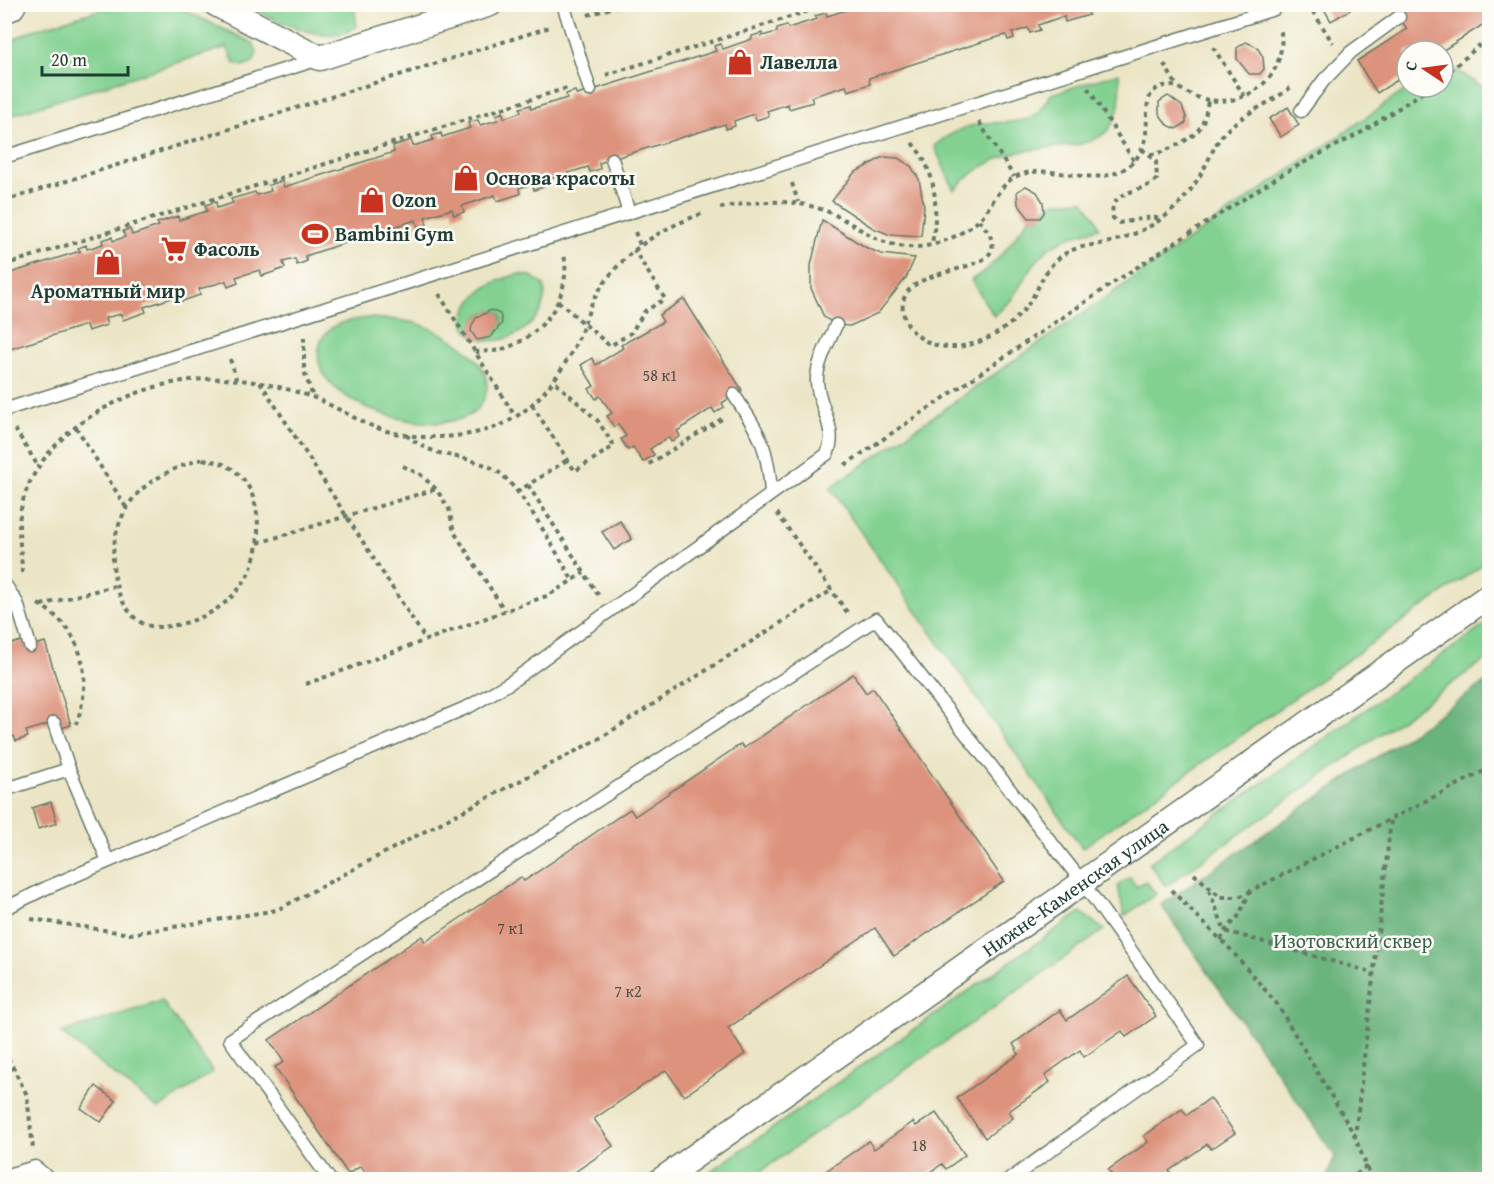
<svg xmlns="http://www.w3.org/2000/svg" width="1494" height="1184" viewBox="0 0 1494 1184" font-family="'Gentium Book Plus',serif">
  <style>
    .green { fill: #82d191; stroke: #508762; stroke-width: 1.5 }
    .forest { fill: #69b37b; stroke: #447858; stroke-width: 1.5 }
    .building { fill: #dd927c }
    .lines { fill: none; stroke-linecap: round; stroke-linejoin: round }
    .service-casing { stroke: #667867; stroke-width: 15 }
    .minor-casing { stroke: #667867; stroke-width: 27 }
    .secondary-casing { stroke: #667867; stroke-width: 36 }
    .path { stroke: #667867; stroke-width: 4; stroke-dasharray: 4.5 4.5; stroke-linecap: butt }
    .service { stroke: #fff; stroke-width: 12 }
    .minor { stroke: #fff; stroke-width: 24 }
    .secondary { stroke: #fff; stroke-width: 33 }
    .labels { text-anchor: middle; stroke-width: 5; stroke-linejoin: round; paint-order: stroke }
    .number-label { font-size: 16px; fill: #4e5246 }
    .poi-label { font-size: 20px; font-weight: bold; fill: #1f3d34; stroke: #fdfcf7; text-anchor: start }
    .street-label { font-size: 20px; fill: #1f3d34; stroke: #fdfcf7 }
    .park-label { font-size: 20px; fill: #38624b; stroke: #fdfcf7 }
  </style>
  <rect width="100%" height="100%" fill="#fdfcf7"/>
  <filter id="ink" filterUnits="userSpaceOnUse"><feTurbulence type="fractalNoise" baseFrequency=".0167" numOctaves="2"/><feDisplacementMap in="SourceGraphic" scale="12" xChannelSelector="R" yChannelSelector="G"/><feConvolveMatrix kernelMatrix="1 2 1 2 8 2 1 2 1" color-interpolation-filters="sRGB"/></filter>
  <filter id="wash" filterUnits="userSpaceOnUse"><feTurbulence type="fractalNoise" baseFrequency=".008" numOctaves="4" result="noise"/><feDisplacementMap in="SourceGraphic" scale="24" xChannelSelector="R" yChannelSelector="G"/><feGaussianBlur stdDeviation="1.35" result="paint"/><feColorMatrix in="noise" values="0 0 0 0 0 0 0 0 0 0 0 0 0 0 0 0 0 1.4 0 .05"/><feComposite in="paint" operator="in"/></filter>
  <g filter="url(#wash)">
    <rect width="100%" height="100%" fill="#ebe5c5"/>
    <g class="green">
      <path d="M173 5 253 43 257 53 253 62 243 66 234 63 227 47 5 117V44L30 31 112 6Z"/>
      <path d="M246 5H361L354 7 357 26C330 50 271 18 246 5Z"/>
      <path d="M1445 63 1489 91V560L1082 848 830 488 1410 87H1443Z"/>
      <path d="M1119 73C1129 162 1067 139 1011 154 988 161 970 173 954 190L934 146C950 133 967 124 989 123 1019 121 1036 126 1051 94Z"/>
      <path d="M1083 200 1096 218 1099 228 1067 238 1049 248 1034 264 1011 300 994 316 971 280C998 264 1011 243 1029 218H1040L1045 208 1055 202Z"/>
      <path d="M519 274 531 276 544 285C551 317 513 346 483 340L491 337 502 323 501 314 496 311C482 310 474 318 471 330L473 336C451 321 475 292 492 284 500 279 510 277 519 274Z"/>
      <path d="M369 318C386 319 403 319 419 324 450 334 508 368 479 407 473 416 462 419 451 421 411 431 304 398 320 344 327 322 350 320 369 318Z"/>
      <path d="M1489 622V657L1166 886 1149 863Z"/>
      <path d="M1130 877 1136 887 1146 881 1156 894 1124 916 1118 886Z"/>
      <path d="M1081 912 1104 930 750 1179H700Z"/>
      <path d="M162 1001 213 1072 158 1109 61 1033Z"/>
    </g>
    <path class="forest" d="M1489 680V1179H1326L1335 1156 1161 905Z"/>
    <g id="blocks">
      <g class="building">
        <path d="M855 4 1100 5 1087 9 1089 15 1065 22 1064 16 1038 25 1040 30 1030 33 1028 28 1012 33 1014 38 1008 40 1006 35 991 39 869 78 870 84 848 91 846 86 811 97 813 102 789 109 788 104 767 111 769 116 756 120 754 114 734 121 735 126 726 129 725 124 599 163 600 169 590 172 588 167 542 181 544 187 534 190 532 184 519 188 520 194 497 201 495 195 462 206 464 212 454 215 452 209 425 217 427 224 418 227 416 220 305 256 307 261 297 265 295 259 283 262 285 268 262 276 260 270 236 277 238 283 228 287 226 281 199 289 200 295 180 302 178 296 144 307 146 312 123 320 121 314 105 318 107 325 88 331 86 325 4 351V275L80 251 78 248 86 245 87 249 103 244 102 240 112 237 113 241 125 237 123 231 130 229 132 235 159 226 157 223 178 216 179 220 207 211 205 205 216 202 217 208 233 203 231 199 255 192 257 195 271 191 269 185 282 181 284 187 394 152 393 146 411 140 413 146 433 140 432 136 441 133 442 137 470 128 468 123 478 120 480 125 498 120 496 115 503 112 504 118 521 112 520 108 530 105 531 109 567 98 566 94 575 91 577 95 716 51 714 46 721 44 723 49 752 39V36L762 33V36L777 32V28L787 25 788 28 817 19 815 16 826 13 827 16 856 7Z"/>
        <path d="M1321 4H1346L1350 10 1331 21Z"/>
        <path d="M1391 4H1489L1490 20 1442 51H1407V74L1377 93 1357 61 1407 29Z"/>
        <path d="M1246 42 1257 47 1263 57 1264 69 1260 74H1249L1237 59V48Z"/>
        <path d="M1168 96 1182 106 1186 117V123L1176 129 1166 124 1159 113V102Z"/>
        <path d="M1288 107 1299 125 1281 137 1269 119Z"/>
        <path d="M883 157 898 158 911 166 919 179 924 207 921 236 888 234 873 228 832 201 854 173Z"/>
        <path d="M1026 186 1037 192 1043 202 1044 213 1040 218H1029L1018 204 1017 192Z"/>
        <path d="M822 220 865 247 881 254 915 258 906 278 878 313 850 326 836 325 824 317 811 288V265Z"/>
        <path d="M684 299 742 390 722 403 724 407 715 413 712 408 677 431 680 436 671 442 668 437 650 449 654 455 643 462 633 447 628 450 621 439 626 436 618 424 614 427 607 416 612 413 600 396 596 399 589 389 594 386 581 365 592 358 596 365 623 348 621 345 663 322 659 315Z"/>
        <path d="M491 310 500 314 502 323 491 337 477 340 471 331 472 325 476 318Z"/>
        <path d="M620 521 632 539 614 550 602 532Z"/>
        <path d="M25 640 28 647 45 642 71 725 58 729 56 722 26 731 28 737 16 741 14 736 4 738V646Z"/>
        <path d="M853 674 866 693 873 688 1004 881 894 956 875 928 728 1028 745 1054 684 1096 666 1070 594 1119 613 1146 563 1180H370L361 1166 348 1174 275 1067 284 1062 269 1040 422 936 425 942 521 877 524 881 630 809 635 816 741 744 744 748Z"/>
        <path d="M51 802 57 823 38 829 32 808Z"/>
        <path d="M1128 976 1156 1016 1126 1037 1122 1031 1084 1057 1080 1050 1045 1075 1050 1082 1009 1111 1013 1118 985 1138 957 1098 1019 1054 1013 1044 1060 1010 1067 1020Z"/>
        <path d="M96 1086 116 1101 101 1122 81 1108Z"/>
        <path d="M1210 1098 1235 1133 1211 1149 1207 1144 1169 1171 1172 1176 1168 1180H1106L1112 1175 1108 1170 1148 1142 1144 1136 1182 1109 1187 1115Z"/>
        <path d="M936 1113 965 1155 946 1169 942 1164 920 1180 816 1178 869 1141 874 1149 913 1122 916 1126Z"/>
      </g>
    </g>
  </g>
  <g filter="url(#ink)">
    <use href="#blocks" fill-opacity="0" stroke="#667867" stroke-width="1.5"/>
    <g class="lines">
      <g class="service-casing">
        <g id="service">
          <path d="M563 4 590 90"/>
          <path d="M1301 111 1324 80 1351 52 1399 17"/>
          <path d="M4 157 319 59"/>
          <path d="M612 159 629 213"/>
          <path d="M734 395C760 434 768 446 771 493"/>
          <path d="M4 410 1274 9"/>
          <path d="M4 583 17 603 30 646"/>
          <path d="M54 723 69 769 108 861"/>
          <path d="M4 790 69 769"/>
          <path d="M4 909 46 888 470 706 511 682 827 454C839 430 818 406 817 382 816 363 829 342 836 325"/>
          <path d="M4 1176 35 1167 51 1180"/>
          <path d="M330 1180 230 1040 876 619 1083 883 1198 1045 1009 1180"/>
        </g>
      </g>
      <g class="minor-casing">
        <g id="minor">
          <path d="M216 4 320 58 490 4"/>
          <path id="s1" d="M661 1180 1490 595"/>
        </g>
      </g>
      <g class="secondary-casing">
        <path id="secondary" d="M4 6 9 4"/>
      </g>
      <g class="path">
        <path d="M1308 4 1333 43"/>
        <path d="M588 15 624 4"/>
        <path d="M1213 47 1245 97"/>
        <path d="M1164 64 1177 86"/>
        <path d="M606 75 831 4"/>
        <path d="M1443 77 1490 36"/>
        <path d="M1088 88 1134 161"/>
        <path d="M979 122 1014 177"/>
        <path d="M912 143C938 172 938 208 932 244"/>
        <path d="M1142 149 1156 162 1157 179C1144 193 1107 189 1113 218L1119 223 1152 217 1160 219"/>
        <path d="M1150 154C1160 154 1164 151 1173 147 1198 135 1205 128 1208 99"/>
        <path d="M792 183 798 202"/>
        <path d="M4 201 550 27"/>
        <path d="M720 208C757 201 795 197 831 213 861 227 881 249 917 247 938 246 964 234 979 220 992 207 999 184 1017 176 1054 160 1100 195 1134 161 1158 136 1136 100 1158 88 1175 80 1184 94 1200 98 1226 105 1251 99 1269 78 1280 64 1284 44 1280 27"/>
        <path d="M979 220C1038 287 882 252 905 319 910 333 925 343 940 346 973 352 1010 331 1029 303 1039 288 1044 270 1059 258 1074 245 1093 246 1110 242 1128 237 1145 230 1160 220 1178 208 1192 190 1202 172 1211 157 1214 143 1227 130 1245 112 1272 103 1291 87"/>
        <path d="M635 232 640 245"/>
        <path d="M4 265 567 88"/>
        <path d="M439 294 515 416"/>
        <path d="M558 301 610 346 631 333 645 311 665 299 634 250"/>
        <path d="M304 337V371L313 397"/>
        <path d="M475 352C484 351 495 352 503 349 543 336 572 297 564 254"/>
        <path d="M230 359 236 378"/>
        <path d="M260 382 426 640"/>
        <path d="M532 405 575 471 614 446 598 421 554 381"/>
        <path d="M76 427 127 509"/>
        <path d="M15 429 38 466"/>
        <path d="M406 435C438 461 459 452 492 468 519 481 556 553 573 581"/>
        <path d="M203 459C216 462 226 463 236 472 266 496 263 558 241 586 225 607 202 620 176 625 161 628 146 629 134 617 102 584 108 520 142 489 160 474 181 465 203 459Z"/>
        <path d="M649 464 725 417"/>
        <path d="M845 465 1128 273 1286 172 1362 132 1431 87"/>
        <path d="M403 466 421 475 436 489 449 509 454 532 505 611"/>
        <path d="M528 485 599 596"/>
        <path d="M517 492 567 460"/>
        <path d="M777 513 849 615"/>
        <path d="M258 543 436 489"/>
        <path d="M22 573C22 557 19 542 19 527 20 478 56 437 96 413 167 371 235 370 312 397 336 406 358 422 383 430 419 441 467 439 501 425 536 409 561 375 577 341 584 328 587 312 594 299 618 255 658 229 704 213"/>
        <path d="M38 604C83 629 94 677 76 724"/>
        <path d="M41 605 114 586"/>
        <path d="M306 684 549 595 584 573"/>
        <path d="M1194 874 1221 897H1239L1490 768"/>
        <path d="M1171 890 1232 951 1277 1004 1355 1136"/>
        <path d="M1209 890 1225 931 1374 973"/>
        <path d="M31 919 130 934 277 910 602 737 832 590"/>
        <path d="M1221 940 1225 931 1238 917 1250 892"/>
        <path d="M4 1050 27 1095 33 1149"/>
        <path d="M1349 1180 1367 1166"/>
        <path d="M1372 1180 1355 1137 1391 820"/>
      </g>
      <use href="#service" class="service"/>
      <use href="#minor" class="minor"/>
      <use href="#secondary" class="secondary"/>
    </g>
  </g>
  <defs>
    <g id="shop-bare" transform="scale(2.07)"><path d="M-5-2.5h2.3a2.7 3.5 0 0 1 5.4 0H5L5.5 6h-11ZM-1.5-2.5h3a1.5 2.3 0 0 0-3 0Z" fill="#c8321e" stroke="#fdfcf7" stroke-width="2.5" paint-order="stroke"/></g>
    <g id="stadium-bare" transform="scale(2.07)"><path d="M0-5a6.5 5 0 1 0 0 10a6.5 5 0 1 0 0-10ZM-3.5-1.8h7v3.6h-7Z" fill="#c8321e" stroke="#fdfcf7" stroke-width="2.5" paint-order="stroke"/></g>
    <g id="supermarket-bare" transform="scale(2.07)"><path d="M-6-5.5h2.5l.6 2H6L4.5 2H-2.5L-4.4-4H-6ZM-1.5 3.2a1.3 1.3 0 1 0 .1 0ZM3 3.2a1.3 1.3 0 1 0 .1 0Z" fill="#c8321e" stroke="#fdfcf7" stroke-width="2.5" paint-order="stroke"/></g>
  </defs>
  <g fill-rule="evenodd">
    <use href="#shop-bare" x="740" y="62"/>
    <use href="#shop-bare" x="466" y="178"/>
    <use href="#shop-bare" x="372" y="200"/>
    <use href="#stadium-bare" x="315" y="234"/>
    <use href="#supermarket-bare" x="174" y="249"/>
    <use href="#shop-bare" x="108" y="262"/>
  </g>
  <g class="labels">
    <g class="number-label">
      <text x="660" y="381">58 к1</text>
      <text x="511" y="934">7 к1</text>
      <text x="628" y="997">7 к2</text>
      <text x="919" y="1151">18</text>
    </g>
    <g class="poi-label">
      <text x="760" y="69">Лавелла</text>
      <text x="486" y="185">Основа красоты</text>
      <text x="392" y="207">Ozon</text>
      <text x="335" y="241">Bambini Gym</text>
      <text x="194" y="256">Фасоль</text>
      <text x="108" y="298" text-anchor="middle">Ароматный мир</text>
    </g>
    <g class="street-label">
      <text dy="7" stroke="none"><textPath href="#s1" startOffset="507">Нижне-Каменская улица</textPath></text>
    </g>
    <g class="park-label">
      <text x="1353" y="948">Изотовский сквер</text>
    </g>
  </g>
  <rect width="1494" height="1184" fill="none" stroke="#fdfcf7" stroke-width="24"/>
  <g transform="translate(1425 69) rotate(283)"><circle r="28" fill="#fdfcf7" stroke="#a4b0a9" stroke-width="1.5"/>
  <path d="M0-4.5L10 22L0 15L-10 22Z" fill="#c8321e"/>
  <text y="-9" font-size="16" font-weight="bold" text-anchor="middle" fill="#1f3d34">С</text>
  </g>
  <path d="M42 66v9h86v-9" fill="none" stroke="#1f3d34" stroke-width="3"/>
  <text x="51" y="66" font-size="18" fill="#1f3d34" stroke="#fdfcf7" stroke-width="4.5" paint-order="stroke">20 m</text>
</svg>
